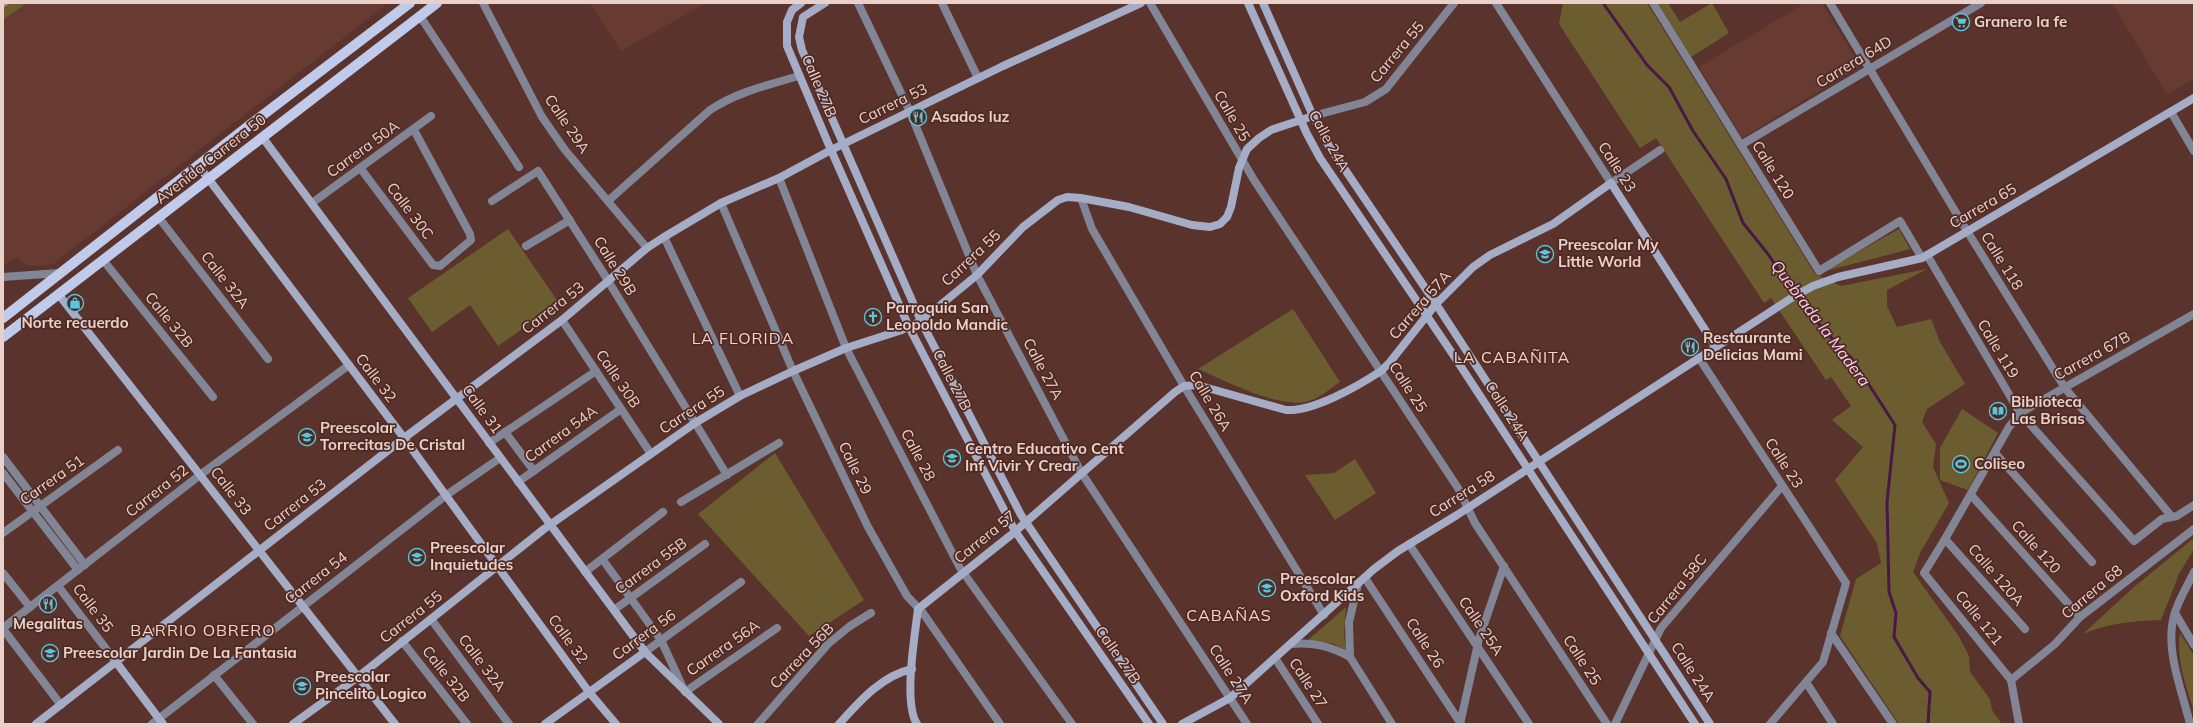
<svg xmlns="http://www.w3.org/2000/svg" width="2197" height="727" viewBox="0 0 2197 727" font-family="Mulish,sans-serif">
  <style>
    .built { fill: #683b32 }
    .green { fill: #6b5d30 }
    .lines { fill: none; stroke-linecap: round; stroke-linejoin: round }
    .stream { stroke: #4a1844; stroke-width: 3 }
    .street { stroke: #818596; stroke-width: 8 }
    .secondary { stroke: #a4acc6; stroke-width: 8 }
    .primary { stroke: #c0caeb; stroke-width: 10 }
    .rail { stroke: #b1938d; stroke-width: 3; stroke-dasharray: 7 7; stroke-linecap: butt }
    .labels { text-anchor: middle; stroke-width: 3.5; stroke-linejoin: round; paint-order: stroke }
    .poi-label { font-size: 15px; font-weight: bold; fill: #e9d0cb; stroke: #4f2a22; text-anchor: start }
    .street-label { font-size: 15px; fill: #e9d0cb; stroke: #4f2a22 }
    .water-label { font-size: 16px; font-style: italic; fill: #ffcdf6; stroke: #4f2a22 }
    .neighbourhood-label { font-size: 16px; letter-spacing: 1px; fill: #f9d2c9; stroke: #4f2a22 }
  </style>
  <rect width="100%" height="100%" fill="#5a342c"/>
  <g class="built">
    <path d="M27 3H388L53 264 40 266 27 265 17 257 3 265V20Z"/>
    <path d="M590 3H706L621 51Z"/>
    <path d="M1805 3H1822L1860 66 1742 138 1699 67Z"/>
    <path d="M2112 3H2194V78L2167 95Z"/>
  </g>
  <g class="green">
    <path d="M3 3H27L3 20Z"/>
    <path d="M1563 3H1647L1815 274 1841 286 1927 269 1887 290V306L1897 327 1931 319 1940 342 1965 384 1927 409 1922 422 1936 444 1933 467 1949 503 1920 553 1913 572 1958 635 1969 656 1970 672 1990 699 1992 710 2002 724H1899L1840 636 1856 579 1881 563 1877 543 1835 480 1863 447 1832 420 1851 406 1831 377 1826 380 1771 298 1764 303 1656 138 1640 148 1559 24Z"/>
    <path d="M1658 3H1668L1680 22 1712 3 1729 33 1691 57Z"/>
    <path d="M508 229 559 303 498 346 470 305 432 332 408 298Z"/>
    <path d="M1899 229 1910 249 1822 272Z"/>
    <path d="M1293 309 1340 382C1329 389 1318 400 1305 402 1275 407 1226 381 1198 369Z"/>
    <path d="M1962 409 1998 433 1968 490 1940 480V448Z"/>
    <path d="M775 453 864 600 809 636 698 514Z"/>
    <path d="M1355 459 1376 493 1335 520 1305 475 1334 473Z"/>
    <path d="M2194 538V549L2179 574 2161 620C2134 621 2108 623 2083 634L2134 587Z"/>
    <path d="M1346 607 1344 635 1346 651 1334 644 1308 640Z"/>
    <path d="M2180 633 2194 656V711C2186 686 2176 659 2180 633Z"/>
  </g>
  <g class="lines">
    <path class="stream" d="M1603 3 1647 65 1669 87 1693 131 1726 179 1743 223 1768 254 1793 292 1823 329 1853 360 1895 425 1887 502 1889 592 1896 613 1894 637 1918 678 1930 692 1928 724"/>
    <g class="street">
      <path d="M483 3 542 117 565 150 647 248"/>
      <path d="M858 3 910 112 977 275 1081 472 1247 724"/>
      <path d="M942 3 978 78"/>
      <path d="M1150 3 1254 180 1458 488 1475 523 1607 724"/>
      <path d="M1496 3 1611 183 1660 150"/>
      <path d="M1653 3 1819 271 1900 221 1922 258"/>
      <path d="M1830 3 1967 231 2065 388 2172 517"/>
      <path d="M420 16 519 167"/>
      <path d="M2171 112 2194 151"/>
      <path d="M1313 116 1365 102 1386 89 1454 3"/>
      <path d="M1741 145 1981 3"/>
      <path d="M361 169 433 265 440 266 471 240 470 234 414 130"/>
      <path d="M779 178 846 348 960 568 1072 724"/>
      <path d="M1081 198 1092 229 1184 386 1324 615"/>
      <path d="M492 201 538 171 602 271 727 475"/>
      <path d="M608 201 710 110C737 92 768 85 799 76"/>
      <path d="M312 203 431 116"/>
      <path d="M721 203 793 371 868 527 907 596 923 613 1000 724"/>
      <path d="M159 218 268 359"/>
      <path d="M664 237 740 396"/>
      <path d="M526 246 570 220"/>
      <path d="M1927 255 2020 413 2134 541 2162 519 2177 516 2194 505"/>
      <path d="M103 260 213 397"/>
      <path d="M3 277 59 273"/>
      <path d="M562 320 651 454"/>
      <path d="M1699 358 1846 583 1823 662 1770 724"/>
      <path d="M505 432 534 471"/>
      <path d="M489 443 596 371"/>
      <path d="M1995 453 2092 562"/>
      <path d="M3 457 85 565"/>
      <path d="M3 473 78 570"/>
      <path d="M518 482 621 409"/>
      <path d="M1971 495 2080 617"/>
      <path d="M681 502 779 443"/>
      <path d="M3 533 118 450"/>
      <path d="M1945 539 2025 629"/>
      <path d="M1409 544 1529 724"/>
      <path d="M603 560 661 640 685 692 777 628"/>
      <path d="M585 572 663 512"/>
      <path d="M3 573 30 607"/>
      <path d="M1365 578 1461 724"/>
      <path d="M1358 584 1349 622 1350 657 1392 724"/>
      <path d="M58 586 116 662"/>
      <path d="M614 610 705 544"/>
      <path d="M2175 613 2194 645"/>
      <path d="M431 619 509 724"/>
      <path d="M3 628 200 475 349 365"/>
      <path d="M3 629 61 705"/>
      <path d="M1831 633 1893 724"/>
      <path d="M402 641 467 724"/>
      <path d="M1291 644C1313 642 1330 646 1350 657"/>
      <path d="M645 652 741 582"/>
      <path d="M1275 658 1318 724"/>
      <path d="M214 675 253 724"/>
      <path d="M2011 680 2055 644 2080 617 2194 529"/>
      <path d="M1806 682 1833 724"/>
      <path d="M152 724 445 496 500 458"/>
      <path d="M758 724 828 644 850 626 871 613"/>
      <path d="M1460 724 1479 639 1504 566"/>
      <path d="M1615 724 1661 628 1782 486"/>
      <path d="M2019 724 2011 680 1924 573 1945 539 2009 427 2020 413 2194 314"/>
      <path d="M2190 724C2183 694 2168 658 2172 626 2174 607 2186 589 2194 572"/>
    </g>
    <g class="secondary">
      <path d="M801 3 792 10 787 22V46L831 150 909 327 1015 531 1149 724"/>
      <path d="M825 3 803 17 799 37 802 50 921 321 1021 515 1163 724"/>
      <path d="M1248 3 1307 134 1320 158 1452 353 1695 724"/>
      <path d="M1263 3 1313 116 1329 146 1436 304 1710 724"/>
      <path d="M263 138 645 652 719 724"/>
      <path d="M198 165 404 438 589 692 616 724"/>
      <path d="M59 295 395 724"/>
      <path d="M116 662 163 724"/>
      <path d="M36 724 404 438 562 320 647 248 664 237 721 203 779 178 831 150 1003 66 1141 3"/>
      <path d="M293 724 358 677 544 529 695 423 740 396 793 371 846 348 902 330 921 321 977 275 1023 227 1058 200 1067 197 1081 198 1129 207 1192 225 1210 227 1220 224 1227 217 1231 207 1239 168 1247 149 1259 138 1271 130 1313 116"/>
      <path d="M545 724 645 652"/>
      <path d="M839 724C859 702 881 676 912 669"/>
      <path d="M917 724C903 703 915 635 918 609L1011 535 1175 392 1184 386 1197 385 1286 410C1313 412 1358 386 1381 371L1390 362 1436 304 1473 267 1490 255 1553 224 1611 183 1716 347"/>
      <path d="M1182 724 1230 698 1374 569 1398 551 1457 515 1793 297 1813 286 1838 277 1922 258 2194 98"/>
    </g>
    <g class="primary">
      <path d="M3 318 251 124 410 3"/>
      <path d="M3 337 437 3"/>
    </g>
    <path class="rail" d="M3 6 7 3"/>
  </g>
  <defs>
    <g id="supermarket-ring" transform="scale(0.9)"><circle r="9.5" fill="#4f2a22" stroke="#56c9e0" stroke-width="1.5"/><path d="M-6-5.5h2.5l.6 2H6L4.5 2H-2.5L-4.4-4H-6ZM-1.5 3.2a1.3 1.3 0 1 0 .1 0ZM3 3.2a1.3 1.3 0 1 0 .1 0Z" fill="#56c9e0"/></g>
    <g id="restaurant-ring" transform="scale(0.9)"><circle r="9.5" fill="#4f2a22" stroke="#56c9e0" stroke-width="1.5"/><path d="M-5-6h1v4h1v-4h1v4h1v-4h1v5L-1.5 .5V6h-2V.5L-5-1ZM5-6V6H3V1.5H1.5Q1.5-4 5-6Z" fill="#56c9e0"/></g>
    <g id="school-ring" transform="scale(0.9)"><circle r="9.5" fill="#4f2a22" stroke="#56c9e0" stroke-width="1.5"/><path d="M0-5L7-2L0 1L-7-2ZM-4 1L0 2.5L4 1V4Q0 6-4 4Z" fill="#56c9e0"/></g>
    <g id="shop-ring" transform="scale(0.9)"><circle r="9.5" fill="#4f2a22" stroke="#56c9e0" stroke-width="1.5"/><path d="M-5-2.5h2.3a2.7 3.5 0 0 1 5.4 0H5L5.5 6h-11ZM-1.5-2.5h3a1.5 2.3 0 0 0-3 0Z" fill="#56c9e0"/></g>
    <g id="church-ring" transform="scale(0.9)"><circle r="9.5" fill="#4f2a22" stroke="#56c9e0" stroke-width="1.5"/><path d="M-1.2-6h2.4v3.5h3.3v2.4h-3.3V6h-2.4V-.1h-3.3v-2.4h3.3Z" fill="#56c9e0"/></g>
    <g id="library-ring" transform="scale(0.9)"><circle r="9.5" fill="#4f2a22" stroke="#56c9e0" stroke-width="1.5"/><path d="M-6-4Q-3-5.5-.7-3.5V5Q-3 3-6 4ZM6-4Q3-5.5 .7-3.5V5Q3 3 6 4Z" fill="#56c9e0"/></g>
    <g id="stadium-ring" transform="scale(0.9)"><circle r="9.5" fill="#4f2a22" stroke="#56c9e0" stroke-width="1.5"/><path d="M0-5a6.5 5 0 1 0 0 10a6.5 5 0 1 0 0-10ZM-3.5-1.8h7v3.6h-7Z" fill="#56c9e0"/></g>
  </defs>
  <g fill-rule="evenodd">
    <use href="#supermarket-ring" x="1961" y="22"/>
    <use href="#restaurant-ring" x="918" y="117"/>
    <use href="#school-ring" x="1545" y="254"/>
    <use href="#shop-ring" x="75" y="303"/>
    <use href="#church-ring" x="873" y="317"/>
    <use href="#restaurant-ring" x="1690" y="347"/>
    <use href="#library-ring" x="1998" y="411"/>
    <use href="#school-ring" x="307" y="437"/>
    <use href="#school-ring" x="952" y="458"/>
    <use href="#stadium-ring" x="1961" y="464"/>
    <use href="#school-ring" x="417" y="557"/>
    <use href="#school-ring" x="1267" y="588"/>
    <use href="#restaurant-ring" x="48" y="604"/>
    <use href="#school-ring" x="50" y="653"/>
    <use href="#school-ring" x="302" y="686"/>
  </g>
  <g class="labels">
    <g class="poi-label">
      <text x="1974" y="27">Granero la fe</text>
      <text x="931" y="122">Asados luz</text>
      <text x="1558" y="250">Preescolar My<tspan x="1558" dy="17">Little World</tspan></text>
      <text x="886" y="313">Parroquia San<tspan x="886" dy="17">Leopoldo Mandic</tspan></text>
      <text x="75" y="328" text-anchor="middle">Norte recuerdo</text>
      <text x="1703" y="343">Restaurante<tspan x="1703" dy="17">Delicias Mami</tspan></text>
      <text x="2011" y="407">Biblioteca<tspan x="2011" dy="17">Las Brisas</tspan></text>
      <text x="320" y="433">Preescolar<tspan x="320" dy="17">Torrecitas De Cristal</tspan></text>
      <text x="965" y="454">Centro Educativo Cent<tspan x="965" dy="17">Inf Vivir Y Crear</tspan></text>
      <text x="1974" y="469">Coliseo</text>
      <text x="430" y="553">Preescolar<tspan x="430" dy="17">Inquietudes</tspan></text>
      <text x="1280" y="584">Preescolar<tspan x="1280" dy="17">Oxford Kids</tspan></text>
      <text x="48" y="629" text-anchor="middle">Megalitas</text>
      <text x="63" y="658">Preescolar Jardin De La Fantasia</text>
      <text x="315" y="682">Preescolar<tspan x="315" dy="17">Pincelito Logico</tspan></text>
    </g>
    <g class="street-label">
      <text transform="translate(1397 52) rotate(-50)" y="5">Carrera 55</text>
      <text transform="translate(1854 62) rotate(-31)" y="5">Carrera 64D</text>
      <text transform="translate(819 86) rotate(67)" y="5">Calle 27B</text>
      <text transform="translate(893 104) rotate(-26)" y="5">Carrera 53</text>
      <text transform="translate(1232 116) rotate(60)" y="5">Calle 25</text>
      <text transform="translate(567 124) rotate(56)" y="5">Calle 29A</text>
      <text transform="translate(1329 141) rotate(61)" y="5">Calle 24A</text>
      <text transform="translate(363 149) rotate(-36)" y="5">Carrera 50A</text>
      <text transform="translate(211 159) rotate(-38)" y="5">Avenida Carrera 50</text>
      <text transform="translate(1617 167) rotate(57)" y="5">Calle 23</text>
      <text transform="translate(1773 170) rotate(58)" y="5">Calle 120</text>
      <text transform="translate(1983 206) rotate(-30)" y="5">Carrera 65</text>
      <text transform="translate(410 211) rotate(53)" y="5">Calle 30C</text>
      <text transform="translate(971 258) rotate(-43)" y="5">Carrera 55</text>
      <text transform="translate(2002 261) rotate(58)" y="5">Calle 118</text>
      <text transform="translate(615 266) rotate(58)" y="5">Calle 29B</text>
      <text transform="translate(225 280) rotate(52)" y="5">Calle 32A</text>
      <text transform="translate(1420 305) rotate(-49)" y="5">Carrera 57A</text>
      <text transform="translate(553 308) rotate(-38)" y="5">Carrera 53</text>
      <text transform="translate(169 320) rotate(51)" y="5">Calle 32B</text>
      <text transform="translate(1998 349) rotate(59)" y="5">Calle 119</text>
      <text transform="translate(2092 356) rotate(-29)" y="5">Carrera 67B</text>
      <text transform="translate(1043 369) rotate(62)" y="5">Calle 27A</text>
      <text transform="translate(376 378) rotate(53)" y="5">Calle 32</text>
      <text transform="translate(618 379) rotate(56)" y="5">Calle 30B</text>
      <text transform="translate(952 380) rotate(63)" y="5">Calle 27B</text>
      <text transform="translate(1408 387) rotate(57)" y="5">Calle 25</text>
      <text transform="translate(1210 401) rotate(59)" y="5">Calle 26A</text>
      <text transform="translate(482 409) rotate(54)" y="5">Calle 31</text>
      <text transform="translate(692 410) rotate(-33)" y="5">Carrera 55</text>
      <text transform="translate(1507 411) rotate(57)" y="5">Calle 24A</text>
      <text transform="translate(561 434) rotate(-36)" y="5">Carrera 54A</text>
      <text transform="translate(918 455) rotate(62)" y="5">Calle 28</text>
      <text transform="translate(1784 463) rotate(57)" y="5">Calle 23</text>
      <text transform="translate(855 468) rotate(64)" y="5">Calle 29</text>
      <text transform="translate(52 480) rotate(-35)" y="5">Carrera 51</text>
      <text transform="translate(157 491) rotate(-38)" y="5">Carrera 52</text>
      <text transform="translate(231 491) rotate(52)" y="5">Calle 33</text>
      <text transform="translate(1462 494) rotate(-32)" y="5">Carrera 58</text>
      <text transform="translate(295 505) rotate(-38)" y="5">Carrera 53</text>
      <text transform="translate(985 537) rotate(-39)" y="5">Carrera 57</text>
      <text transform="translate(2036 547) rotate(48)" y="5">Calle 120</text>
      <text transform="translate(651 566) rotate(-36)" y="5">Carrera 55B</text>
      <text transform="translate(1996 575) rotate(49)" y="5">Calle 120A</text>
      <text transform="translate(316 578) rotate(-38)" y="5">Carrera 54</text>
      <text transform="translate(1677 589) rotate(-51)" y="5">Carrera 58C</text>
      <text transform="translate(2092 592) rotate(-40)" y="5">Carrera 68</text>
      <text transform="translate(93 608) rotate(53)" y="5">Calle 35</text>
      <text transform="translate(411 617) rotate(-38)" y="5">Carrera 55</text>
      <text transform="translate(1979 618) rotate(51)" y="5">Calle 121</text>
      <text transform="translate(1481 626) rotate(56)" y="5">Calle 25A</text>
      <text transform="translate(644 635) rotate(-36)" y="5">Carrera 56</text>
      <text transform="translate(568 639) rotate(54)" y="5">Calle 32</text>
      <text transform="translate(1425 643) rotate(57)" y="5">Calle 26</text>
      <text transform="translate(723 648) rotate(-35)" y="5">Carrera 56A</text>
      <text transform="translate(1118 655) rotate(55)" y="5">Calle 27B</text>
      <text transform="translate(802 656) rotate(-46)" y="5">Carrera 56B</text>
      <text transform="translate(1582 660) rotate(57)" y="5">Calle 25</text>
      <text transform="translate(482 663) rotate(53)" y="5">Calle 32A</text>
      <text transform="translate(1693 672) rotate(57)" y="5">Calle 24A</text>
      <text transform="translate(446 674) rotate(52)" y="5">Calle 32B</text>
      <text transform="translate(1231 674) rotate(57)" y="5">Calle 27A</text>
      <text transform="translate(1308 683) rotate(57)" y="5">Calle 27</text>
    </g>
    <g class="water-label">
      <text transform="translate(1821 323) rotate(53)" y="6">Quebrada la Madera</text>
    </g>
    <g class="neighbourhood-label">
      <text x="743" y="344">LA FLORIDA</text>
      <text x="1512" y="363">LA CABAÑITA</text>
      <text x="1229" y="621">CABAÑAS</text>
      <text x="203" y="636">BARRIO OBRERO</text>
    </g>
  </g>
  <rect width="2197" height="727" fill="none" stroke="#e9d0cb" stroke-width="8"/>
</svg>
